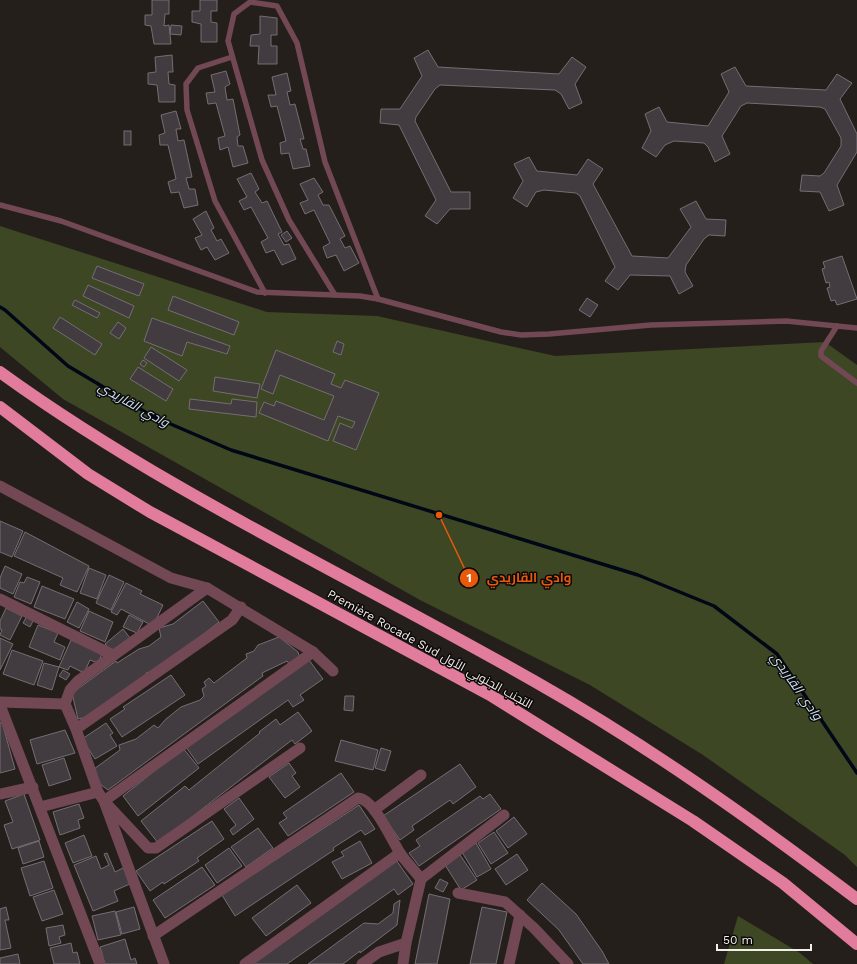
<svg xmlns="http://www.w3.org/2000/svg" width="857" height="964" viewBox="0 0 857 964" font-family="'Work Sans',Cairo,sans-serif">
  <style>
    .green { fill: #3e4724 }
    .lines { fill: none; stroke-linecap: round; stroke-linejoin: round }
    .stream { stroke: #000716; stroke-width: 3.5 }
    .building { fill: #423c41; stroke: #756d73 }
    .service { stroke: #714854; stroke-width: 5.5 }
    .minor { stroke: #714854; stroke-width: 11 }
    .motorway { stroke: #e27c9c; stroke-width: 12 }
    .labels { text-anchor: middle; stroke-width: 3; stroke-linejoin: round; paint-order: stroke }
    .street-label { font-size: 12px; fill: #f3efec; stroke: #0c0908 }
    .water-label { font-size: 13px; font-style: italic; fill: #c7e2f6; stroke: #0c0908 }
    .leader { fill: none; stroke: #e8590c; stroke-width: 1.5 }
    .callout-dot { fill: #e8590c; stroke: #0c0908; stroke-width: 1.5 }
    .mark-label { font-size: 12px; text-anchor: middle; font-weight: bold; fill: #fff }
    .callout-label { font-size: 13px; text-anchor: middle; font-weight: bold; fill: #e8590c; stroke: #0c0908; stroke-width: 3; stroke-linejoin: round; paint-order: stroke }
  </style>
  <rect width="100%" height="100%" fill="#251f1b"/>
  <g class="green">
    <path d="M0 226 267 312 377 316 555 356 825 342 857 365V867L845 855 703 755 590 685 420 600 63 399 0 347Z"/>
    <path d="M738 916 800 953 813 964H724Z"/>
  </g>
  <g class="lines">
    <path class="stream" d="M0 307 5 310 68 366 152 416 231 450 638 575 714 606 777 654 857 773"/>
  </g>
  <g class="building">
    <path d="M152 0H169V14H165L164 26 169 25 171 44H154L151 26 145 25V15H152Z"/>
    <path d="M200 0H217V11H211V22L217 23V42H201V24L192 22V11H200Z"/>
    <path d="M260 16 277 18V35H271V46H277V64H258L259 46H250L251 35 260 34Z"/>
    <path d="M171 25 182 26 181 35 170 34Z"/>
    <path d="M428 50 438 67 559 74 572 57 586 67 575 84 582 103 569 109 561 94 555 90 440 85 435 89 416 117 415 121 451 192H470V209H450L437 224 425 216 436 200 399 125 380 123 381 109H400L422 76 414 58Z"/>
    <path d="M172 55 173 72H168L169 84 175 85V102H159L157 85 148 84V73L156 72 155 57Z"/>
    <path d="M735 67 746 86 826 90 837 74 852 83 840 99 857 134V152L837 185 844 205 829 211 820 192 800 191 802 175 820 176 824 173 841 146V138L825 109 820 107 747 103 741 106 722 136 730 154 715 162 708 147 704 143 674 141 665 145 656 157 642 148 651 131 645 114 659 107 667 122 708 126 729 92 721 74Z"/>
    <path d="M226 71 230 84 225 87 227 100 233 99 240 135 237 137 238 146H243L248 163 233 167 228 147 220 150 218 138 225 136 216 103 208 104 206 93 215 92 211 75Z"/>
    <path d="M287 73 291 91 287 92 290 105 295 104 304 139H300L303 149H306L310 166 293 169 289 153 281 154 280 143 286 141 277 106 271 107 268 95H276L272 77Z"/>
    <path d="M176 111 181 129H176L178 141 184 140 192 177 186 178 189 189H195L198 205 184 208 179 192 171 193 168 182 176 179 168 145H160L159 135 165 133 161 115Z"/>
    <rect x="124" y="131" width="7" height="14"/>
    <path d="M529 157 537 171 577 175 588 159 603 169 593 184 632 256 668 258 691 227 680 209 696 201 706 219 726 220 725 236 709 235 704 239 686 265 685 272 693 286 679 294 670 276 630 275 618 290 605 281 615 267 580 196 576 193 544 190 536 192 527 207 513 198 523 181 514 164Z"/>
    <path d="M251 173 259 189 255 192 262 203 267 201 282 232 278 234 284 245 289 244 296 259 282 265 274 250 266 253 261 242 268 238 251 207 244 210 239 201 247 197 237 179Z"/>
    <path d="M314 178 323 192 318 195 323 205H329L345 236 340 239 345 248 350 246 359 263 344 271 336 255 327 258 323 247 330 243 314 210 305 214 300 203 308 200 300 184Z"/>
    <path d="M206 211 214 228 211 230 217 241 221 239 229 253 215 260 207 247 201 250 195 238 202 235 193 219Z"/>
    <path d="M287 231 292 238 286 242 281 235Z"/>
    <path d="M842 256 857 299 837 305 835 300 831 301 827 288 830 287 829 282 826 283 822 269 825 268 823 262Z"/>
    <path d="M97 266 144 284 139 296 92 278Z"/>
    <path d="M88 285 134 306 129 318 83 296Z"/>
    <path d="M173 296 239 322 234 335 168 310Z"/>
    <path d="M587 298 598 305 590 317 579 310Z"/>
    <path d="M75 300 100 313 97 318 72 305Z"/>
    <path d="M60 317 102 344 95 355 53 328Z"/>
    <path d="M152 318 230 346 227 354 187 342 182 356 144 341Z"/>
    <path d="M118 322 126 328 119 339 110 333Z"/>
    <path d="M337 341 344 344 341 355 333 352Z"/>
    <path d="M151 347 187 370 179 381 144 358Z"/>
    <path d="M276 350 335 374 331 384 341 388 345 380 379 393 356 450 333 441 340 423 352 428 355 422 338 416 328 441 259 413 264 402 274 406 276 401 324 420 334 396 280 375 273 394 261 389Z"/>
    <path d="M143 360 147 363 144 367 140 364Z"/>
    <path d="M138 367 173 389 166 401 130 379Z"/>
    <path d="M215 377 260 384 257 398 213 391Z"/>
    <path d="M190 399 231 404 232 399 257 402 256 417 189 409Z"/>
    <path d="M0 521 23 531 12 557 0 552Z"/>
    <path d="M25 532 89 566 77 592 60 585 63 578 14 556Z"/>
    <path d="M5 566 22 574 13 594 0 588V578Z"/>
    <path d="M89 568 106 575 97 599 80 593Z"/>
    <path d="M109 575 124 582 111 610 96 603Z"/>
    <path d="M27 577 40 582 31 604 14 597 20 582 24 583Z"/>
    <path d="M126 583 142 591 140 594 163 605 153 626 121 609 117 615 111 612Z"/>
    <path d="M42 586 74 599 65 619 34 607Z"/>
    <path d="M203 601 219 622 179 653 152 671 146 673V675L87 717 78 719 72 693 116 661 117 663 139 649 149 646 161 637 159 628 173 624Z"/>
    <path d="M77 602 89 609 79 628 67 622Z"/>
    <path d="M6 608 22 616 10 640 0 635 2 630 0 629V621Z"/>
    <path d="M89 611 113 622 105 642 80 631Z"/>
    <path d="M129 615 143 622 137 633 123 627Z"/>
    <path d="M27 616 34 619 30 627 23 623Z"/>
    <path d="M38 625 58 633 54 642 65 647 60 660 29 647Z"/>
    <path d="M123 629 130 638 113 653 105 644Z"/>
    <path d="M279 637 298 652 300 658 290 665 287 661 262 673 263 676 108 790 100 784 94 769 120 750 119 745 136 739 154 725 158 728 166 719 181 707 200 700 204 696 202 689 206 686 204 682 209 678 214 683 247 658 246 654 254 651 258 645Z"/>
    <path d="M0 638 13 644 0 670Z"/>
    <path d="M71 640 102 654 98 663 90 660 84 673 70 666 68 670 59 667Z"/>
    <path d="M12 650 43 661 34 685 3 674Z"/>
    <path d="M309 660 323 679 300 695 304 700 293 707 288 700 198 764 186 747Z"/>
    <path d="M44 663 59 667 52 690 37 685Z"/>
    <path d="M63 670 70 674 66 680 59 676Z"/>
    <path d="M171 675 185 695 122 737 110 719 125 709 123 707Z"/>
    <path d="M345 696H354L353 711 344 710Z"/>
    <path d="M298 712 312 731 295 744 292 740 158 843 141 821 185 786 189 790 260 733 259 732 276 719 280 725Z"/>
    <path d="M2 722 15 769 0 773V723Z"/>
    <path d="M106 723 113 733 110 735 117 746 95 759 82 739Z"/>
    <path d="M65 730 75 753 37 764 30 740Z"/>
    <path d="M341 740 378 750 373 770 335 761Z"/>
    <path d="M183 748 199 768 138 816 123 796Z"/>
    <path d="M381 748 391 751 385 771 375 768Z"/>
    <path d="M64 758 71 779 49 786 42 765Z"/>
    <path d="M289 763 296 773 292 776 300 787 285 798 269 777Z"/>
    <path d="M460 764 476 787 453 804 450 800 412 826 414 830 400 840 383 816Z"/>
    <path d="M341 773 354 792 288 836 279 823 287 818 283 813Z"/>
    <path d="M24 794 40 840 12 849 4 825 13 822 5 801Z"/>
    <path d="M490 794 501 809 419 866 409 853 420 846 416 840 480 796 483 799Z"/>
    <path d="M239 798 254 819 233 835 230 830 236 825 224 809Z"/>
    <path d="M79 804 84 818 78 820 80 828 60 835 53 812Z"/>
    <path d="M359 805 375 829 365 835 361 830 333 848 334 850 235 916 222 895Z"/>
    <path d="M514 817 527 834 508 848 496 831Z"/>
    <path d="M212 821 224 839 197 858 199 861 164 884 163 882 150 891 136 871Z"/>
    <path d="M258 828 273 848 246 867 231 847Z"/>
    <path d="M494 832 508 853 491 864 478 843Z"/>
    <path d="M84 835 92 856 73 863 65 843Z"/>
    <path d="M39 841 44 857 23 864 18 848Z"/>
    <path d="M360 841 372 863 342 879 332 862 344 856 341 852Z"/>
    <path d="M476 843 491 869 477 877 462 852Z"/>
    <path d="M229 848 242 866 217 883 205 865Z"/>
    <path d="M107 853 115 872 125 867 132 883 114 891 118 901 93 911 74 865 96 856 101 869 109 865 104 854Z"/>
    <path d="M517 854 528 870 506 885 495 869Z"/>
    <path d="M460 855 477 880 461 890 445 865Z"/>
    <path d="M396 860 413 884 398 895 394 889 287 964H249Z"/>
    <path d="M44 861 53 888 30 896 21 868Z"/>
    <path d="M202 867 215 885 165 918 153 900Z"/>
    <path d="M440 879 448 883 443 892 435 888Z"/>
    <path d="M542 883 576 914 602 951 609 964H583L559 930 527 900Z"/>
    <path d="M297 885 311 903 266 936 252 918Z"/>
    <path d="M54 890 63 914 42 921 33 897Z"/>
    <path d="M429 894 450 899 444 930 437 964H415Z"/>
    <path d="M400 900 397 925 360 953V951L343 964H308L364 923 378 924 393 913 394 904Z"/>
    <path d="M6 907 9 920H5L11 948 0 950V909Z"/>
    <path d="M134 907 140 929 122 934 116 912Z"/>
    <path d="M482 907 507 912 496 964H470Z"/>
    <path d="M115 911 121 935 98 940 92 916Z"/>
    <path d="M63 925 65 935 59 937 61 943 49 946 46 928Z"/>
    <path d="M125 939 131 960 135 958 137 964H105L100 947Z"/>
    <path d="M71 943 73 953 77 952 80 964H54L50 948Z"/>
    <path d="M18 954 20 964H0V958Z"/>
  </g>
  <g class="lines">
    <g class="service">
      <path d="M232 57 198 68 186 84 187 110 215 201 265 293"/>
      <path d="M0 205 61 221 257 292 360 296 378 299 501 332 521 335 549 334 651 325 786 321 857 328"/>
      <path d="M335 295 289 220 262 160 228 41 234 14 250 2 277 6 297 43 325 162 378 299"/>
      <path d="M837 326 821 351V356L857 383"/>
    </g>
    <g class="minor">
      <path d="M0 486 171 578 207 588 313 652 333 671"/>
      <path d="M0 599 113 655"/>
      <path d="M0 702 65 704"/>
      <path d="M0 705 100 964"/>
      <path d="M76 729 232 620 241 607"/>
      <path d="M300 748 156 848H148L104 801 313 652"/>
      <path d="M0 794 33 787"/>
      <path d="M40 807 98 792"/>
      <path d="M374 810 421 775"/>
      <path d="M458 893 505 902 534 928 568 964"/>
      <path d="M153 936 358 798C374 799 391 839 400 853 406 862 414 870 421 879"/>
      <path d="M164 964 104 801 98 792 76 729 65 704 70 690 78 681 207 588"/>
      <path d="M245 964 400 853"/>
      <path d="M362 964 379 952 406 943"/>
      <path d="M403 964 406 943 421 879 504 815"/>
      <path d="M509 964 520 915"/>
    </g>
    <g class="motorway">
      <path d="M0 372C167 493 356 579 534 681 647 745 754 821 857 899"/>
      <path d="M0 407 88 474 150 512 490 695 693 821 783 883 857 944"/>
    </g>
  </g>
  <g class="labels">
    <g class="street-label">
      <text transform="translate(430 649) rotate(29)" y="4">Première Rocade Sud التجنب الجنوبي الأول</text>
    </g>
    <g class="water-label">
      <text transform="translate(134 404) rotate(29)" y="5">وادي القاريدي</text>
      <text transform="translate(797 686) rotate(55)" y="5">وادي القاريدي</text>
    </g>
  </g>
  <path class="leader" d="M439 515L469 578"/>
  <g class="callout-dot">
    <circle cx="439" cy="515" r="4"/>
    <circle cx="469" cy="578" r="10"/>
  </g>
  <g class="mark-label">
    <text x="469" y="582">1</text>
  </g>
  <g class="callout-label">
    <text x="529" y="582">وادي القاريدي</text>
  </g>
  <path d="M717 944v6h94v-6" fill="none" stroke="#f3efec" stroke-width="2"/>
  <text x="723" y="944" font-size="12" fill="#f3efec" stroke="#0c0908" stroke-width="3" paint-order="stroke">50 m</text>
</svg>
